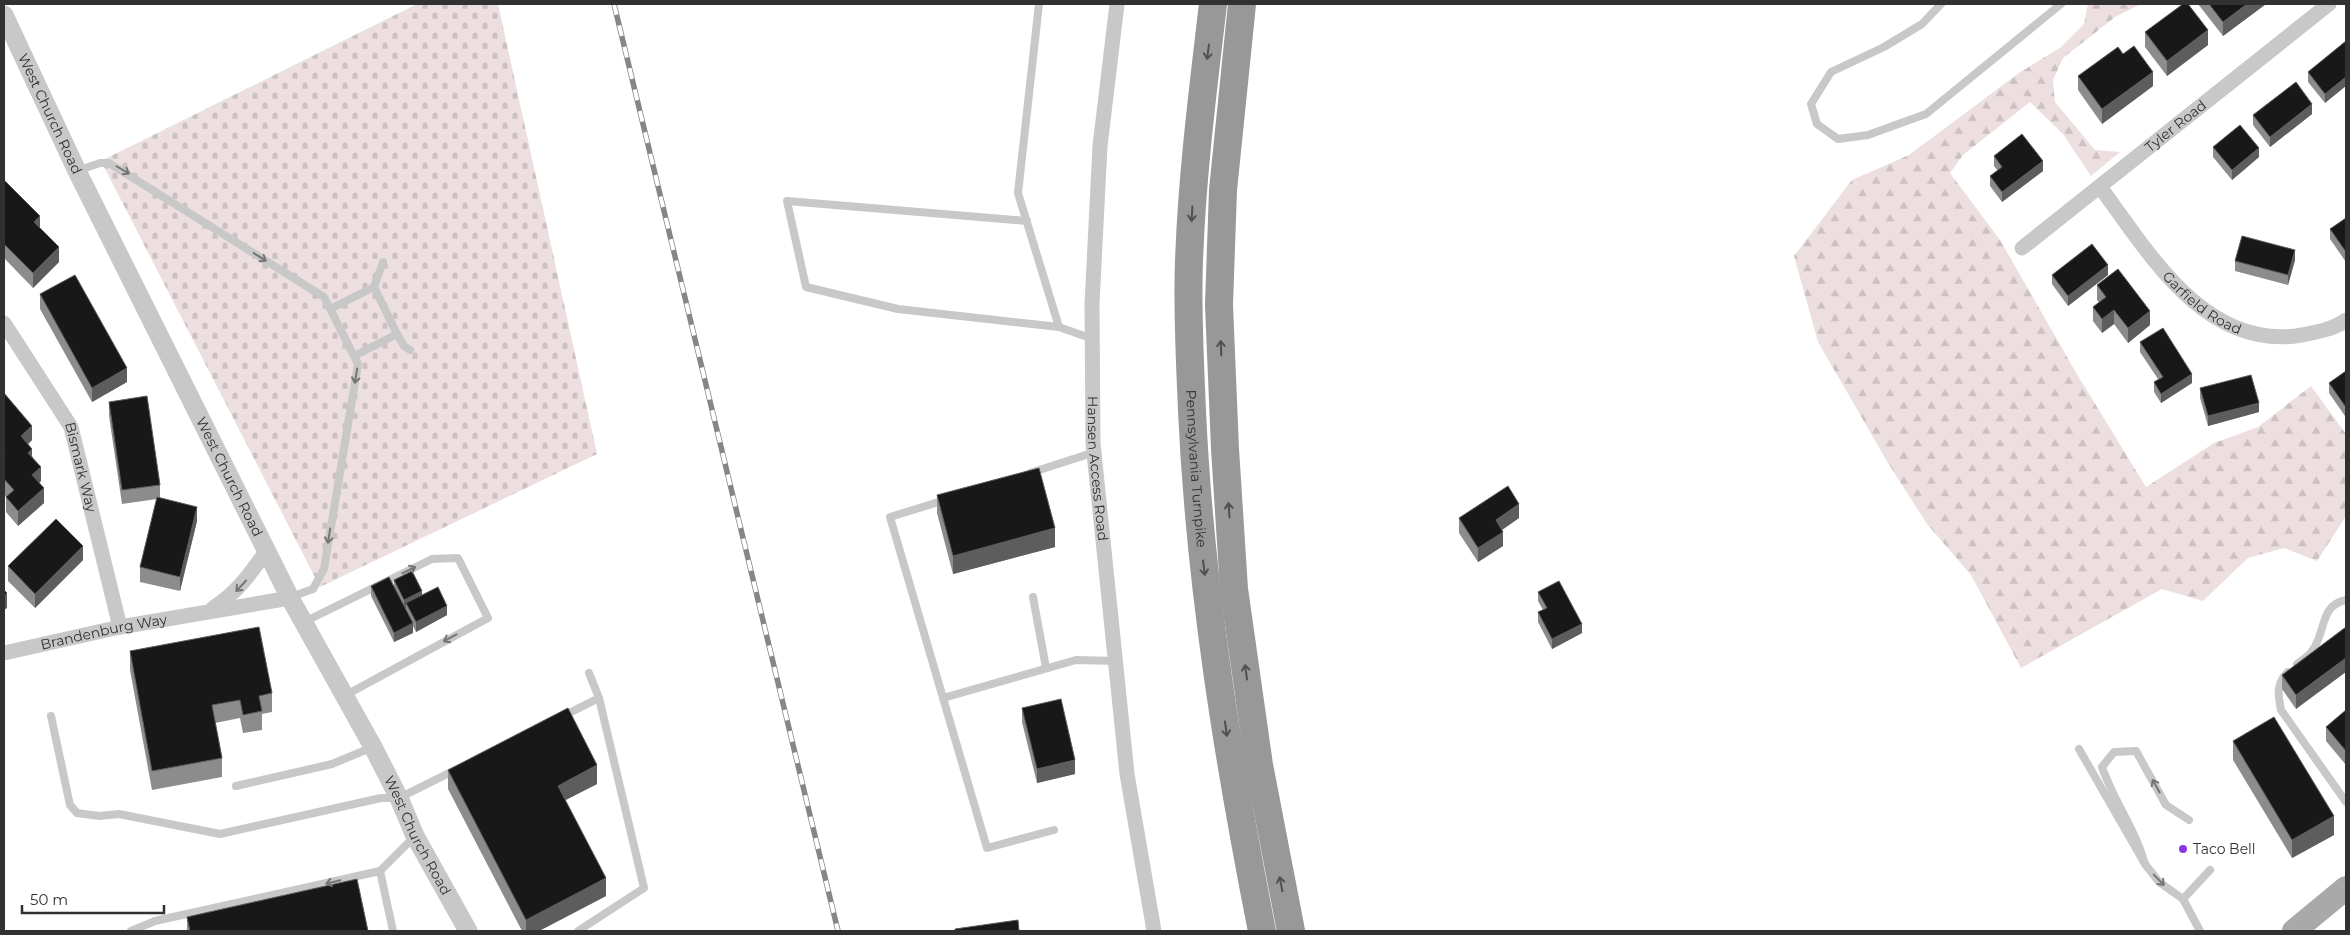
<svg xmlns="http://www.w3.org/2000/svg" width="2350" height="935" viewBox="0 0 2350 935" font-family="Montserrat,sans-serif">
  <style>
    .forest { fill: url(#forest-firs) }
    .cemetery { fill: url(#cemetery-stones) }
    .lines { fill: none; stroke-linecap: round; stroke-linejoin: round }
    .service { stroke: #c8c8c8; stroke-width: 8 }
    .minor { stroke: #c8c8c8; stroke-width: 15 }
    .tertiary { stroke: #c8c8c8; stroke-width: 19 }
    .primary { stroke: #a9a9a9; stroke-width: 24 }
    .motorway { stroke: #989898; stroke-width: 28 }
    .rail-casing { stroke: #868686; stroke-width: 5.5 }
    .rail { stroke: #fff; stroke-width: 4; stroke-dasharray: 11; stroke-linecap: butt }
    .wall { fill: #8c8c8c }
    .shaded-wall { fill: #5d5d5d }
    .building { fill: #181818; stroke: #5d5d5d }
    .oneway { stroke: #505050 }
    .oneway2 { stroke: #757575 }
    .poi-dot { fill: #8b36e5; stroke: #fff; stroke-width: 2 }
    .labels { text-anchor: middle; stroke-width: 5; stroke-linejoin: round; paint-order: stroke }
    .street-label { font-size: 14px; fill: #313131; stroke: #fff }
    .poi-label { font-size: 14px; fill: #313131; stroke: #fff; text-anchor: start }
  </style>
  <defs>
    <pattern id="forest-firs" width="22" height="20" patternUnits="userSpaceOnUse" patternTransform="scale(1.25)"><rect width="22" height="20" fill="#eddfdf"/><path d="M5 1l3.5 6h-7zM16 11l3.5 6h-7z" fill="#ccc0c0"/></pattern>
    <pattern id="cemetery-stones" width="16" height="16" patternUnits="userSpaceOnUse" patternTransform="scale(1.25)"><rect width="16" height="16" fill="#eddfdf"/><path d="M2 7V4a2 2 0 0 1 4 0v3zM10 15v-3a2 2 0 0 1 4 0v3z" fill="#ccc0c0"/></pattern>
  </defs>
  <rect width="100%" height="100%" fill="#fff"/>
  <path class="forest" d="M2088 4H2141L2115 17 2063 58 2053 80 2055 102 2095 150 2120 152 2091 176 2063 134 2030 102 1963 155 1950 173 2000 240 2078 376 2146 487 2214 443 2258 427 2311 386 2346 434V516L2317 561 2284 548 2248 558 2203 601 2162 589 2021 668 1971 575 1927 524 1888 463 1818 342 1794 256 1852 180 1909 155 2019 73 2061 47 2084 24Z"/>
  <path class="cemetery" d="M417 4H498L597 454 320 587 101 161Z"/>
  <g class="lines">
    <g class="service">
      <path d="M1039 4 1018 193 1059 327 1093 339"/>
      <path d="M1941 4 1922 24 1884 47 1831 72 1811 104 1817 124 1838 139 1868 135 1926 114 2061 4"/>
      <path d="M77 171 100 163H109L324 297 358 364 324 569 313 589 291 597"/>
      <path d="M1027 221 787 201 806 287 898 309 1059 327"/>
      <path d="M374 287 383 262"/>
      <path d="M330 309 374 287 397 334 354 356"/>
      <path d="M397 334 404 346 410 350"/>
      <path d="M1030 473 1095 452"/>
      <path d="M945 500 890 517 987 848 1054 830"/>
      <path d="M1033 597 1046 668"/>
      <path d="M304 622 432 559 458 558 488 618 344 696"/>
      <path d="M2297 664C2302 660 2309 656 2312 651 2326 634 2319 605 2346 600"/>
      <path d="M2288 672C2276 683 2278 695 2281 710L2346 802"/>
      <path d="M943 698 1076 660 1115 661"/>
      <path d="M51 716 70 805 77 813 99 816 119 814 220 834 381 798H399L457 769"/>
      <path d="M561 717 599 698"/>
      <path d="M2079 749 2145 864 2159 882 2183 899"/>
      <path d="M236 786 332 764 373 747"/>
      <path d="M2145 864C2135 828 2114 802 2102 767L2114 752 2136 751 2166 805 2189 820"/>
      <path d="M380 871 393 931"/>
      <path d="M131 931 155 921 380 871 414 837"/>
      <path d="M578 931 644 888 599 698 589 673"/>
      <path d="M2200 931 2183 899 2210 870"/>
    </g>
    <g class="minor">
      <path id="s1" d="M1117 4 1100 146 1092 304 1093 443 1127 774 1154 931"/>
      <path id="s2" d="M2100 187C2148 251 2202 347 2296 336 2312 333 2333 330 2346 320"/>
      <path id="s3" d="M2022 248 2329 4"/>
      <path id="s4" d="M4 323 71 427 120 627"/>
      <path d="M213 608C237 593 251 573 267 550"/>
      <path id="s5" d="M4 653 120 627 290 598"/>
    </g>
    <path class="tertiary" id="s6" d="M4 15 77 171 290 598 373 747 399 798 415 836 468 931"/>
    <path class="primary" d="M2294 931 2346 888"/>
    <g class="motorway">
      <path id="s7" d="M1213 4C1203 89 1192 175 1189 261 1187 311 1190 361 1192 411 1200 586 1228 759 1262 931"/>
      <path d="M1242 4 1223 190 1219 305 1225 449 1234 589 1259 765 1291 931"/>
    </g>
    <g class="rail-casing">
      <path id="rail" d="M614 4 838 931"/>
    </g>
    <use href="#rail" class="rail"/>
  </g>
  <g class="wall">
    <path d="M2198 4H2266L2223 36Z"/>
    <path d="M2145 32 2208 45 2167 76 2145 47Z"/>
    <path d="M2346 41 2325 103 2308 82V72Z"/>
    <path d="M2078 76 2153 86 2102 124 2078 90Z"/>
    <path d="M2312 114 2270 147 2253 125V115Z"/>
    <path d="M2213 147 2259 157 2232 180 2213 157Z"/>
    <path d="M1994 156 2043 171 2002 202 1990 186V176L1998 171 1994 166Z"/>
    <path d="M4 180 59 262 33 288 4 258Z"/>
    <path d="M2346 218V262L2330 239V229Z"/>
    <path d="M2295 260 2288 285 2235 271V261Z"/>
    <path d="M2052 275H2108L2068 306 2052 284Z"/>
    <path d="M2097 285 2150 325 2128 343 2114 324 2102 333 2093 321V307L2099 302 2097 300Z"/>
    <path d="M40 294 127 382 92 402 40 309Z"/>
    <path d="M2140 342 2192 383 2161 403 2154 392V382L2158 379 2140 352Z"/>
    <path d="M2346 371 2345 416 2329 393V383Z"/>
    <path d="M2200 388 2259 412 2208 426 2200 398Z"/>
    <path d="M4 393 32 440 28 444 41 481 39 483 44 503 18 526 6 512V497L4 494Z"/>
    <path d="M109 402 160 485V498L197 521 180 591 140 582V567L157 499 122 504 109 416Z"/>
    <path d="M937 495 1055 547 953 574 937 513Z"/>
    <path d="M1459 518H1519L1502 530 1503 546 1478 562 1459 533Z"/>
    <path d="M83 560 35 608 8 581V566Z"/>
    <path d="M394 580 422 595 447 615 416 632 413 626V633L394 642 371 596V586H394Z"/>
    <path d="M1538 592 1582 633 1552 649 1538 622V612L1543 610 1538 601Z"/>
    <path d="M2346 627 2296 709 2282 689V675Z"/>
    <path d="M130 651 272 693V712L262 714V730L243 733 240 718 215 723 222 758V777L152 790 130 670Z"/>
    <path d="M1022 708 1075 774 1037 783 1022 722Z"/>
    <path d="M2346 710V765L2326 741V727Z"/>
    <path d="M2233 741 2334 835 2292 858 2233 760Z"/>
    <path d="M448 770 597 784 565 800 606 896 539 931H522L448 789Z"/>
    <path d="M187 917 368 931H187Z"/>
  </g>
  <g class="shaded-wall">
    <path d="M2247 4H2266L2223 36V22Z"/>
    <path d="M2208 30V45L2167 76V61Z"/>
    <path d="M2153 72V86L2102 124V109Z"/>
    <path d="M2346 77V86L2325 103V94Z"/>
    <path d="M2312 104V114L2270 147V137Z"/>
    <path d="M2259 148V157L2232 180V170Z"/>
    <path d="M2043 161V171L2002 202V192Z"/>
    <path d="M40 216V230L34 222Z"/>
    <path d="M59 247V262L33 288V273Z"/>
    <path d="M2295 250V260L2288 285V275Z"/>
    <path d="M2108 265V275L2068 306V296Z"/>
    <path d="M2114 310V324L2102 333V319Z"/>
    <path d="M2150 311V325L2128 343V328Z"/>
    <path d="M127 368V382L92 402V388Z"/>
    <path d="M2192 374V383L2161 403V394Z"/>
    <path d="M2259 403V412L2208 426V416Z"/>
    <path d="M2346 405V415L2345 416V406Z"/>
    <path d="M32 426V440L21 451V436Z"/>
    <path d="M32 449V464L28 453Z"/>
    <path d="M41 467V481L32 489V475Z"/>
    <path d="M44 488V503L18 526V511Z"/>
    <path d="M1519 504V518L1496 534V520Z"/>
    <path d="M197 507V521L180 591V577Z"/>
    <path d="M1055 528V547L953 574V556Z"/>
    <path d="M1503 532V546L1478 562V548Z"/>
    <path d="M83 546V560L35 608V594Z"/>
    <path d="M422 591V601L406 603V609L404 610V600Z"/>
    <path d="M7 593V608L4 610V596Z"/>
    <path d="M447 606V615L416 632V622Z"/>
    <path d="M413 623V633L394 642V633Z"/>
    <path d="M1582 624V633L1552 649V639Z"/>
    <path d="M2346 658V672L2296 709V695Z"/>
    <path d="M1075 760V774L1037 783V769Z"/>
    <path d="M597 765V784L558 804V786Z"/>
    <path d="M2334 816V835L2292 858V840Z"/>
    <path d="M606 878V896L539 931H526V920Z"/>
  </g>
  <g class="building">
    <path d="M2183 4H2188L2208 30 2167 61 2145 32Z"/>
    <path d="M2209 4H2247L2223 22Z"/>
    <path d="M2346 41V77L2325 94 2308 72Z"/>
    <path d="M2134 46 2153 72 2102 109 2078 76 2118 47 2123 54Z"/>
    <path d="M2296 82 2312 104 2270 137 2253 115Z"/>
    <path d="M2240 125 2259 148 2232 170 2213 147Z"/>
    <path d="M2022 134 2043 161 2002 192 1990 176 2002 167 1994 156Z"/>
    <path d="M4 180 40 216 34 222 59 247 33 273 4 244Z"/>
    <path d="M2346 218V252L2330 229Z"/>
    <path d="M2242 236 2295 250 2288 275 2235 261Z"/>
    <path d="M2092 244 2108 265 2068 296 2052 275Z"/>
    <path d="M2118 269 2150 311 2128 328 2114 310 2102 319 2093 307 2106 297 2097 285Z"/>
    <path d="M75 275 127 368 92 388 40 294Z"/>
    <path d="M2163 328 2192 374 2161 394 2154 382 2163 377 2140 342Z"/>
    <path d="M2346 371V405L2345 406 2329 383Z"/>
    <path d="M2251 375 2259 403 2208 416 2200 388Z"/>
    <path d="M4 393 32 426 21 436 32 449 28 453 41 467 32 475 44 488 18 511 6 497 14 490 4 479V451L5 450 4 448Z"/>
    <path d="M147 396 160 485 122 490 109 402Z"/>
    <path d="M1039 468 1055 528 953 556 937 495Z"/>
    <path d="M1508 486 1519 504 1496 520 1503 532 1478 548 1459 518Z"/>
    <path d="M157 497 197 507 180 577 140 567Z"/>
    <path d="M56 519 83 546 35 594 8 566Z"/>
    <path d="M412 571 422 591 404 600 394 580Z"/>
    <path d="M389 577 413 623 394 633 371 586Z"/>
    <path d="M1559 581 1582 624 1552 639 1538 612 1547 608 1538 592Z"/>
    <path d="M438 587 447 606 416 622 406 603Z"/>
    <path d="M4 590 7 593 4 596Z"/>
    <path d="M259 627 272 693 259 696 262 711 243 715 240 700 212 705 222 758 152 771 130 651Z"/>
    <path d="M2346 627V658L2296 695 2282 675Z"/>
    <path d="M1061 699 1075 760 1037 769 1022 708Z"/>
    <path d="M568 708 597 765 558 786 606 878 526 920 448 770Z"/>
    <path d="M2346 710V751L2326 727Z"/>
    <path d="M2274 717 2334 816 2292 840 2233 741Z"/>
    <path d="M357 879 368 931H190L187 917Z"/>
    <path d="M1018 920 1019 931H955V929Z"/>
  </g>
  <defs><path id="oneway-shaft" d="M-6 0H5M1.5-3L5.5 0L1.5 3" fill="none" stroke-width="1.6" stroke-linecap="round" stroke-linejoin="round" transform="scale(1.25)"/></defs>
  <g class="oneway">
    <use href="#oneway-shaft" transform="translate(1208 52) rotate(97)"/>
    <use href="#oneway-shaft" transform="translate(1192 214) rotate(93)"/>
    <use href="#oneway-shaft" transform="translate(1221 348) rotate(-92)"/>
    <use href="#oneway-shaft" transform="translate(1229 510) rotate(-94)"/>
    <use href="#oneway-shaft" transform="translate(1204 568) rotate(83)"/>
    <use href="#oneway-shaft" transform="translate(1246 672) rotate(-98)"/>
    <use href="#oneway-shaft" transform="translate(1226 729) rotate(82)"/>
    <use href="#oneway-shaft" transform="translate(1281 884) rotate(-101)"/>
  </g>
  <g class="oneway2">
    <use href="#oneway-shaft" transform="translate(123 170) rotate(30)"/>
    <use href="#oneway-shaft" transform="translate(260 257) rotate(32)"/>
    <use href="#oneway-shaft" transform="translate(356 376) rotate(99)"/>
    <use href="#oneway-shaft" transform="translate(329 536) rotate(99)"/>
    <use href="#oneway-shaft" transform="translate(409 570) rotate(-26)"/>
    <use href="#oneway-shaft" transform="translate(241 586) rotate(133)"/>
    <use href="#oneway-shaft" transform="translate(450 638) rotate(152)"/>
    <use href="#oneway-shaft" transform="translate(2156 786) rotate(-119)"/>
    <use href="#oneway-shaft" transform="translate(2159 880) rotate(46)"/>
    <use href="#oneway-shaft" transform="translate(333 882) rotate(167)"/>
  </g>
  <circle class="poi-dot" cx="2183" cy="849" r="5"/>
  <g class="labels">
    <g class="street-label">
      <text dy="5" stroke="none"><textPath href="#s6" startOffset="109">West Church Road</textPath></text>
      <text dy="5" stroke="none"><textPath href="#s3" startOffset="196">Tyler Road</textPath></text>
      <text dy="5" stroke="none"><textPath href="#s2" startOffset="156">Garfield Road</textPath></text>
      <text dy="5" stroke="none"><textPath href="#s4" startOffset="165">Bismark Way</textPath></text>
      <text dy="5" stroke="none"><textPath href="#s1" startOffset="466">Hansen Access Road</textPath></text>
      <text dy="5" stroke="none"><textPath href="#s7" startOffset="466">Pennsylvania Turnpike</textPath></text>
      <text dy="5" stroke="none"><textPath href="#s6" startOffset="514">West Church Road</textPath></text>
      <text dy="5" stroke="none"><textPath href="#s5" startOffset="102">Brandenburg Way</textPath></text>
      <text dy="5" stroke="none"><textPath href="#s6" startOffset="919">West Church Road</textPath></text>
    </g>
    <g class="poi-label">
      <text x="2193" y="854">Taco Bell</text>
    </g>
  </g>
  <rect width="2350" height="935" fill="none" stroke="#313131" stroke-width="10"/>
  <path d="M22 905v8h142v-8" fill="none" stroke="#313131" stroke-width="2.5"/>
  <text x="30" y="905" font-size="15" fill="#313131" stroke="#ffffff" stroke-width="4" paint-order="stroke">50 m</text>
</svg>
